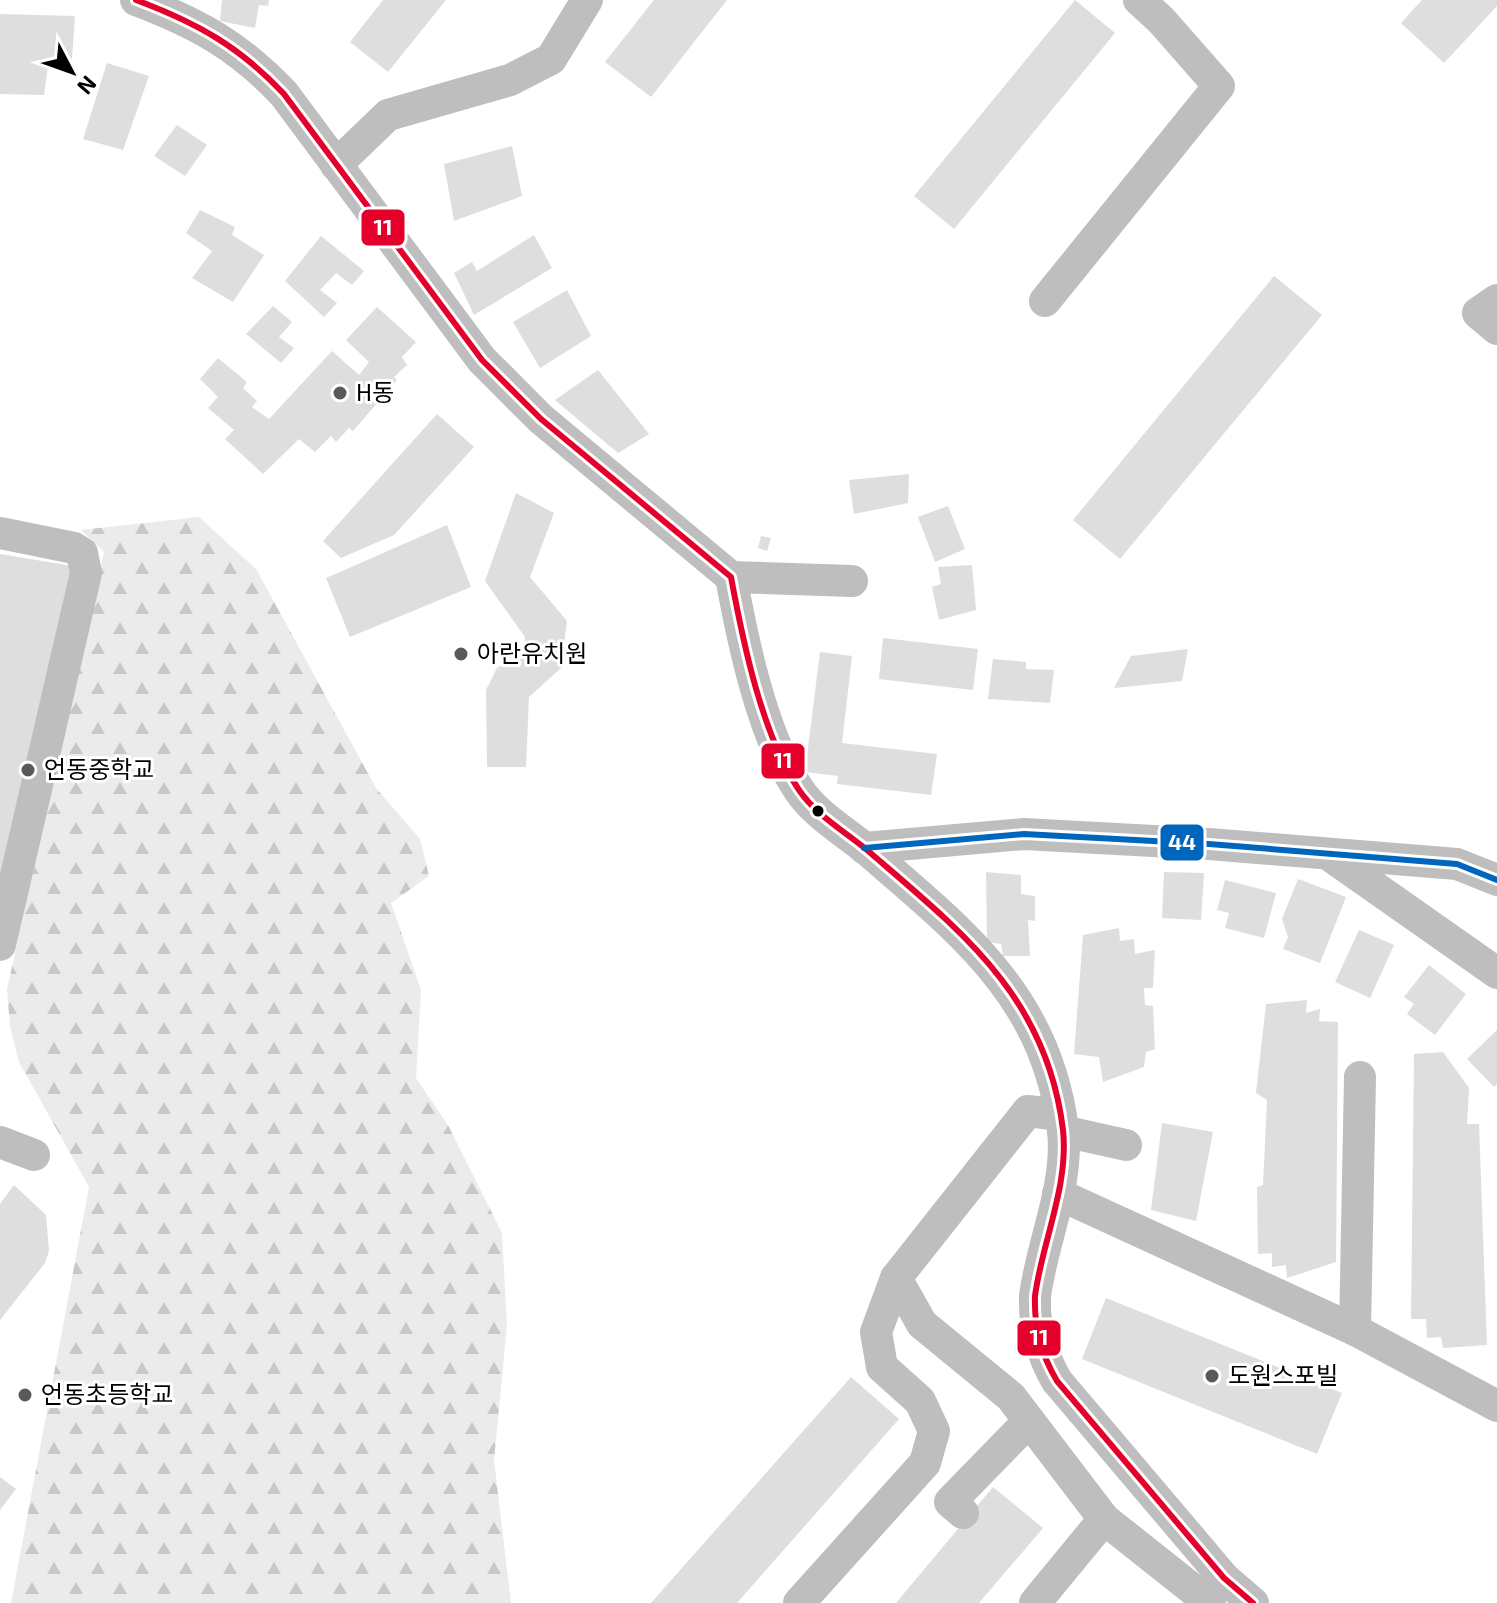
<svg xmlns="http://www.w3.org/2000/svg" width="1497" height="1603" viewBox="0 0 1497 1603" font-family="'Exo 2','Noto Sans KR',sans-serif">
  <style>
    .forest { fill: url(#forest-firs) }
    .building { fill: #dedede }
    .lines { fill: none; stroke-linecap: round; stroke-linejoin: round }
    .minor { stroke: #bebebe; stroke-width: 32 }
    .bus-1-casing { stroke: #fff; stroke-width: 12 }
    .bus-2-casing { stroke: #fff; stroke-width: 12 }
    .bus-1 { stroke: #e4002b; stroke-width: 6 }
    .bus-2 { stroke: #0065bd; stroke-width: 6 }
    .poi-dot { fill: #595959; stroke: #fff; stroke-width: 3 }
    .bus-dot { fill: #000; stroke: #fff; stroke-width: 3 }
    .labels { text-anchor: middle; stroke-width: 6; stroke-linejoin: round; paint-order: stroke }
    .poi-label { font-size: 24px; fill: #000; stroke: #fff; text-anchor: start }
    .line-badge { stroke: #fff; stroke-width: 3 }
    .badge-label { font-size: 22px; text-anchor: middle; font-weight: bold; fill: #fff }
  </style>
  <defs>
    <pattern id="forest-firs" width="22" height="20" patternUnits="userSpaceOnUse" patternTransform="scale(2)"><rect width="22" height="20" fill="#ebebeb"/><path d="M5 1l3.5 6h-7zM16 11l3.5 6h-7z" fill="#c8c8c8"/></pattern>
  </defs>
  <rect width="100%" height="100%" fill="#fff"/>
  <path class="forest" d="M199 517 256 569 376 788 420 839 429 876 391 903 421 990 416 1078 449 1127 502 1233 507 1326 494 1460 511 1603H11L89 1187 19 1062 10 1026 7 989 104 552 81 530Z"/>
  <g class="building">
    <path d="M222 0H269L268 6 259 5 255 28 220 21Z"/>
    <path d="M383 0H446L388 72 350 42Z"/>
    <path d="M654 0H727L651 97 605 62Z"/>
    <path d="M1075 0 1115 33 954 229 914 196Z"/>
    <path d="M1422 0H1497V6L1444 63 1401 23Z"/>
    <path d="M0 14 75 16 72 59H49L44 95 0 94Z"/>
    <path d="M107 63 149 76 123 150 83 139Z"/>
    <path d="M177 125 207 145 185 176 154 156Z"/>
    <path d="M512 146 522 196 454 221 444 164Z"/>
    <path d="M200 210 235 227 232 235 264 255 233 302 192 278 212 251 186 233Z"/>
    <path d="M534 235 552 268 474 315 454 273 472 262 477 271Z"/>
    <path d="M321 236 364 271 352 285 336 273 320 290 337 303 324 317 285 281Z"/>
    <path d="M1274 276 1322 315 1120 559 1073 520Z"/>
    <path d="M567 290 591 336 540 368 513 322Z"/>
    <path d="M273 306 292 322 279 337 294 348 281 363 246 334Z"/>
    <path d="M377 307 416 342 402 357 407 365 394 377 397 380 353 431 349 428 336 442 331 436 315 452 299 439 263 474 225 439 234 430 208 408 218 397 200 379 218 358 247 382 243 388 257 401 252 407 269 419 332 351 359 375 369 362 346 340Z"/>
    <path d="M598 370 649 434 618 453 555 400Z"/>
    <path d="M437 414 474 447 394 535 341 558 323 541Z"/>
    <path d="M909 474 908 503 854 514 849 480Z"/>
    <path d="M516 493 554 513 530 577 567 621 561 668 529 697 526 767H487L486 690 497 668 524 652 525 637 485 581Z"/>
    <path d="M948 506 965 549 935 562 918 517Z"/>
    <path d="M447 525 471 587 350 637 326 578Z"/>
    <path d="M761 536 771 538 767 551 758 548Z"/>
    <path d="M0 554 73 566 0 886Z"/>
    <path d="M972 565 976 610 939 620 932 587 941 584 938 567Z"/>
    <path d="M883 638 978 649 973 690 879 679Z"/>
    <path d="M1188 649 1182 681 1114 688 1131 656Z"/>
    <path d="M820 652 852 656 842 743 937 754 931 795 837 784 838 776 805 772Z"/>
    <path d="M993 659 1026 662V669L1054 670 1050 703 988 699Z"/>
    <path d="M986 872 1021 875V894L1035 896V921L1028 920 1030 956H1003L1001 944 987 942Z"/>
    <path d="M1164 872 1204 873 1201 920 1162 918Z"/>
    <path d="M1298 879 1346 897 1320 963 1283 949 1288 937 1282 919Z"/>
    <path d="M1225 880 1276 893 1264 938 1225 928 1229 913 1217 910Z"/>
    <path d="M1119 928 1120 941 1134 939 1135 954 1155 950 1153 988H1144L1145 1005 1153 1006 1155 1049 1146 1052 1144 1067 1103 1082 1099 1057 1074 1054 1083 935Z"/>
    <path d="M1359 930 1394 945 1370 998 1335 982Z"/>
    <path d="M1429 965 1466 994 1435 1035 1407 1014 1414 1004 1404 997Z"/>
    <path d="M1307 1000 1306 1013 1320 1009 1319 1021 1338 1022 1336 1262 1287 1278 1286 1265 1272 1267V1253L1258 1254 1257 1187 1263 1185 1267 1100 1256 1093 1266 1004Z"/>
    <path d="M1497 1030V1084L1494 1087 1467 1059Z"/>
    <path d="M1443 1052 1469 1088 1467 1124H1479L1487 1345 1443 1348 1441 1337 1427 1338 1426 1319H1411L1414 1054Z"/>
    <path d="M1162 1123 1213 1132 1196 1221 1151 1210Z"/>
    <path d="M14 1185 46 1215 49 1251 45 1263 0 1320V1204Z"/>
    <path d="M1106 1298 1342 1393 1317 1454 1082 1359Z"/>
    <path d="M851 1377 899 1419 737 1603H651Z"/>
    <path d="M0 1477 16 1489 0 1510Z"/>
    <path d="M993 1487 1043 1528 979 1603H896Z"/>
  </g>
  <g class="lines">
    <g class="minor">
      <path d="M136 0C197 23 239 46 284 94L482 360 541 419 731 577C743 642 762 735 799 790 816 815 844 831 867 850 962 932 1047 997 1063 1130 1069 1186 1042 1242 1035 1296 1034 1328 1041 1354 1057 1381L1224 1578 1253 1603"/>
      <path d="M336 165 388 115 510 80 551 59 587 0"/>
      <path d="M1497 300 1478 313 1497 329"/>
      <path d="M1045 301 1219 86 1161 20 1139 0"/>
      <path d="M0 533 74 548 82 553 86 573 0 945"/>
      <path d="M731 577 852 581"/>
      <path d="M864 848 1024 834 1209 844 1457 864 1497 880"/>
      <path d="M1329 855 1497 973"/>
      <path d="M1060 1115 1028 1111 896 1278 922 1324 1011 1397 1104 1519 1210 1603"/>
      <path d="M1063 1131 1126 1145"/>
      <path d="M0 1142 34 1155"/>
      <path d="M1058 1194 1355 1330 1360 1077"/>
      <path d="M1355 1330 1497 1406"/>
      <path d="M963 1513 950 1502 1029 1421"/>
      <path d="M799 1603 925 1463 934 1431 920 1401 882 1367 876 1332 896 1278"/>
      <path d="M1035 1603 1104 1519"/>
    </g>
    <g class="bus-1-casing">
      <path id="bus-1" d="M136 0C197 23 239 46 284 94L482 360 541 419 731 577C743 642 762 735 799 790 816 815 844 831 867 850 962 932 1047 997 1063 1130 1069 1186 1042 1242 1035 1296 1034 1328 1041 1354 1057 1381L1224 1578 1253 1603"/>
    </g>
    <g class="bus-2-casing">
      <path id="bus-2" d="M864 848 1024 834 1209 844 1457 864 1497 880"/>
    </g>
    <use href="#bus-1" class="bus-1"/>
    <use href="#bus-2" class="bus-2"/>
  </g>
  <g class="poi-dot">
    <circle cx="340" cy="393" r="8"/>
    <circle cx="461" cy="654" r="8"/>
    <circle cx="28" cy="770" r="8"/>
    <circle cx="1212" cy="1376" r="8"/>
    <circle cx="25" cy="1395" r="8"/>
  </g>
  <circle class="bus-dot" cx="818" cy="811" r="7"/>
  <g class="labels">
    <g class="poi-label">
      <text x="356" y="401">H동</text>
      <text x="477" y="662">아란유치원</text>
      <text x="44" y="778">언동중학교</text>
      <text x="1228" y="1384">도원스포빌</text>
      <text x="41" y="1403">언동초등학교</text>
    </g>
  </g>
  <g class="line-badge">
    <rect x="360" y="208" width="46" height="39" rx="8" fill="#e4002b"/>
    <rect x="760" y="742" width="46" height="38" rx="8" fill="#e4002b"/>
    <rect x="1159" y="823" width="46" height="39" rx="8" fill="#0065bd"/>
    <rect x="1016" y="1319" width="46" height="38" rx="8" fill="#e4002b"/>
  </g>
  <g class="badge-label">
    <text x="383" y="235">11</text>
    <text x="783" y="768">11</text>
    <text x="1182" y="850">44</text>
    <text x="1039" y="1345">11</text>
  </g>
  <g transform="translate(72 72) rotate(131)" stroke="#ffffff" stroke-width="6" paint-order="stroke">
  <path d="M0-6L14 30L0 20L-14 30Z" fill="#000000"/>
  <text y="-12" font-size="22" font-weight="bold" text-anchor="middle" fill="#000000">N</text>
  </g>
</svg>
